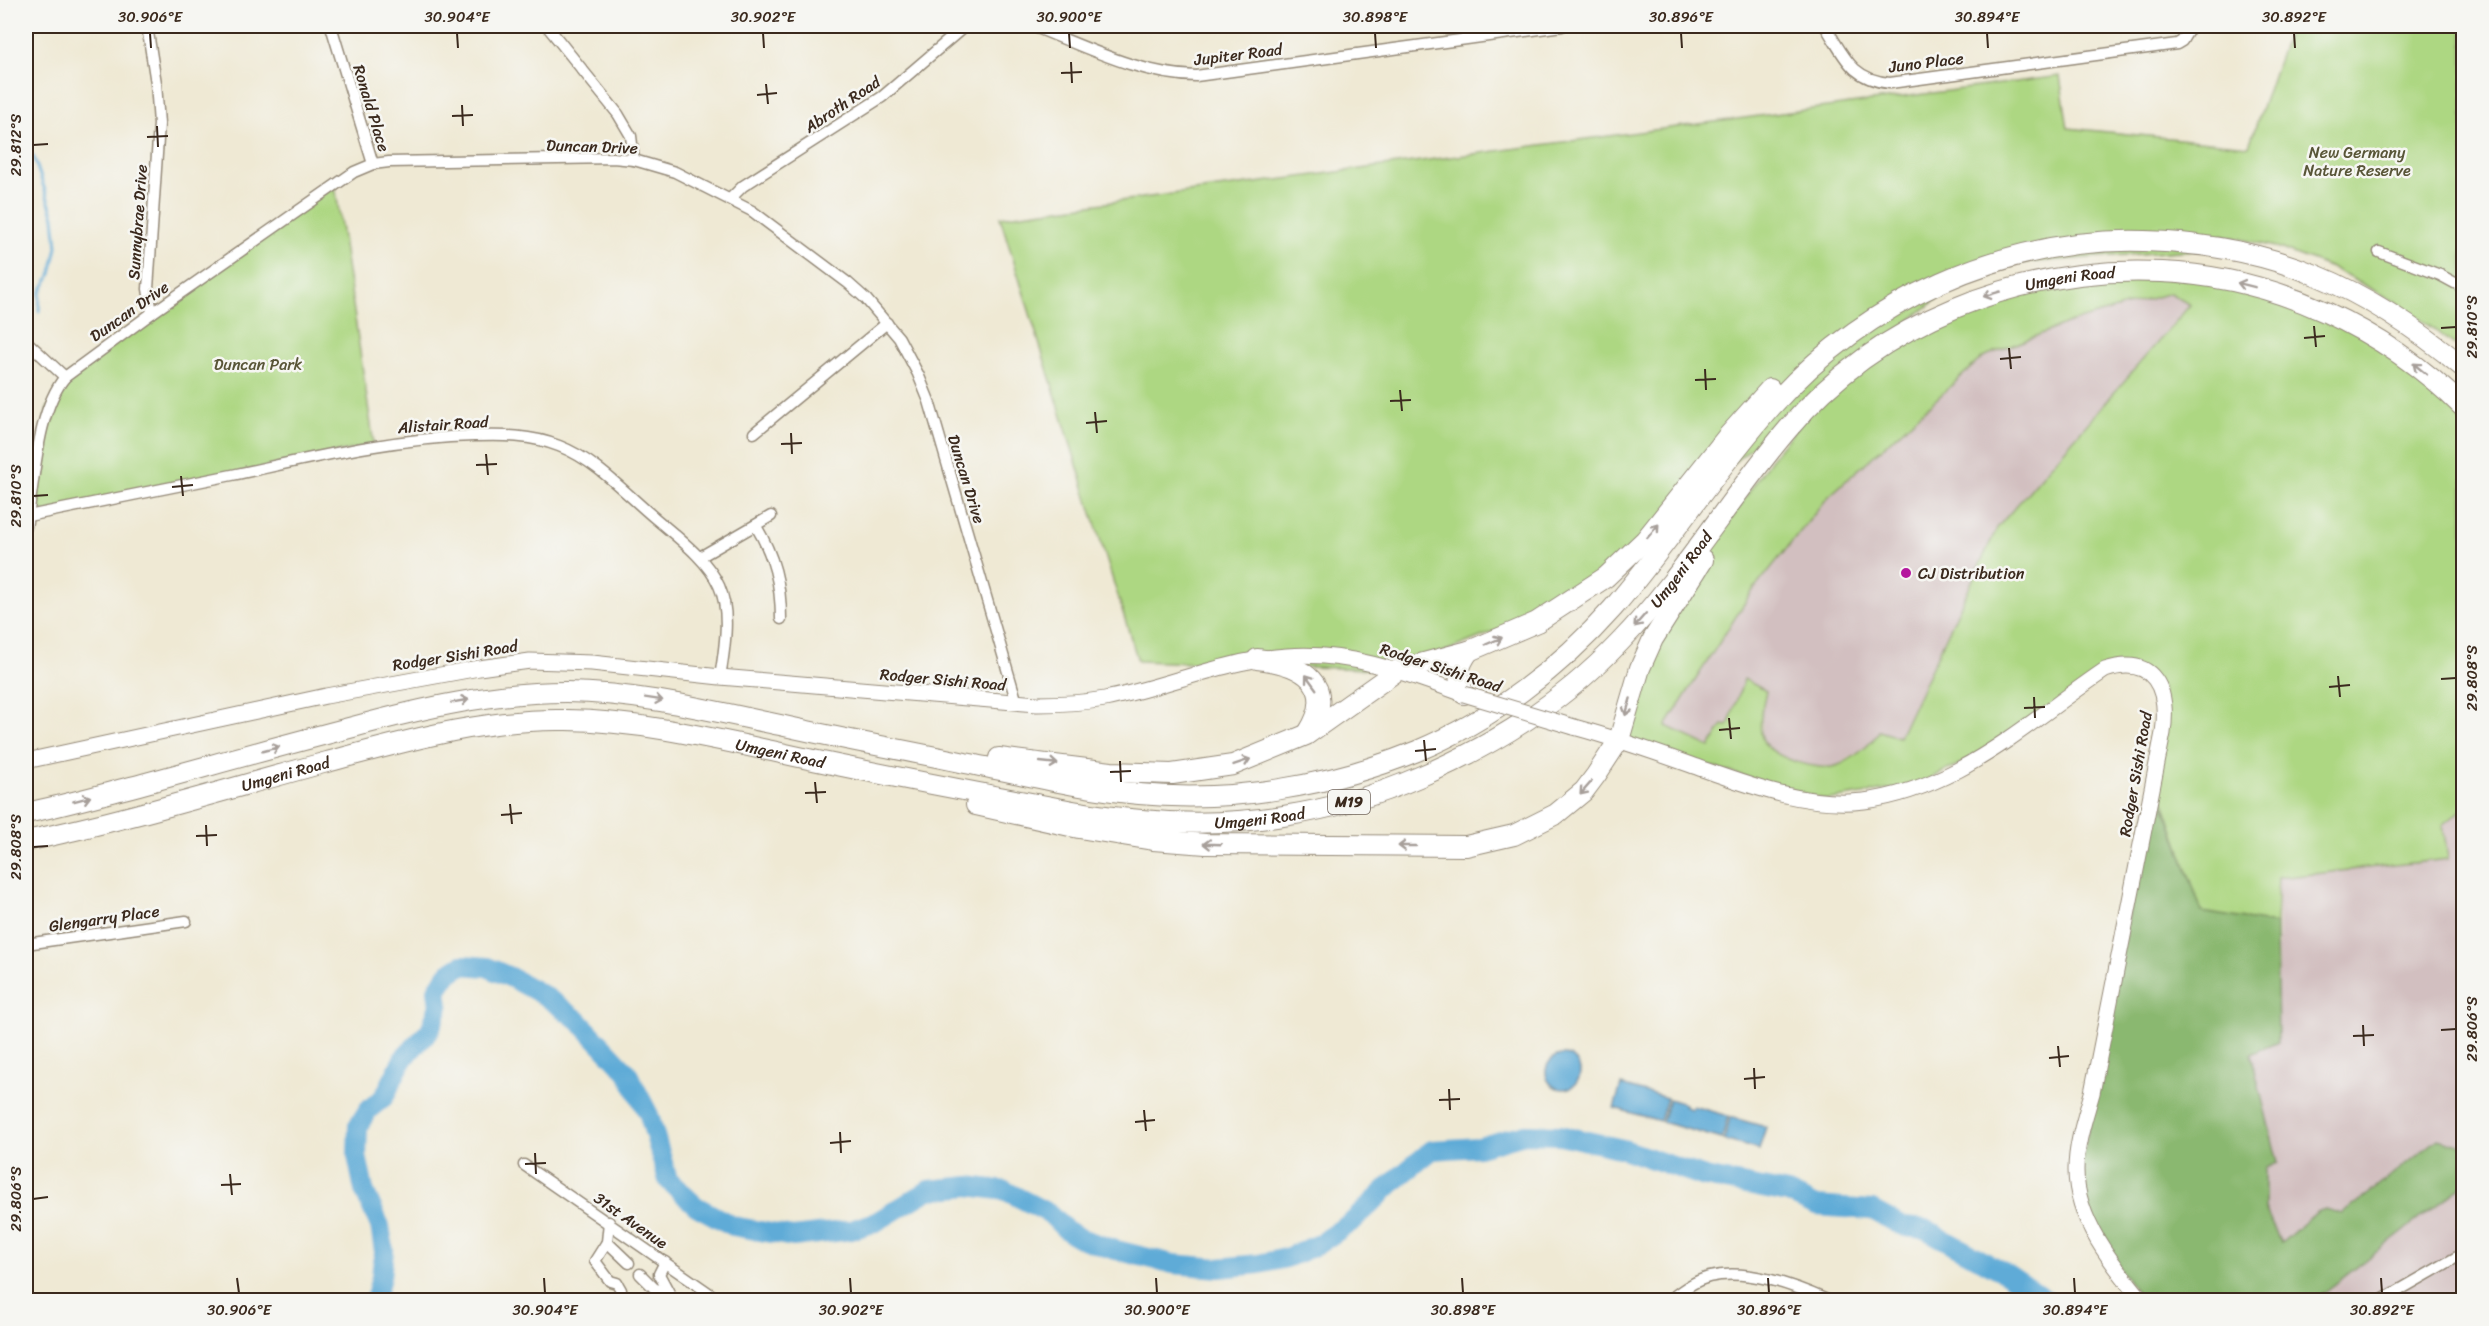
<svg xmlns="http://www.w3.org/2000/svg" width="2489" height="1326" viewBox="0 0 2489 1326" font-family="Sriracha,sans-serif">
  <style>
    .industrial { fill: #d2bfc0 }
    .green { fill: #add782; stroke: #748050; stroke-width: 1.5; fill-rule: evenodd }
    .forest { fill: #8ab870; stroke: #627147; stroke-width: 1.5 }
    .water { fill: #5eabd7; stroke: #4c6a7a; stroke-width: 1.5 }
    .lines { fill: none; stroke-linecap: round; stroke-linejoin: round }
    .stream { stroke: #5eabd7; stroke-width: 3 }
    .river { stroke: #5eabd7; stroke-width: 20 }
    .street-casing { stroke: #958a79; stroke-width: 13 }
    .secondary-casing { stroke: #958a79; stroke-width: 17 }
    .highway-casing { stroke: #958a79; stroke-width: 22 }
    .street { stroke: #fff; stroke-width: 10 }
    .secondary { stroke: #fff; stroke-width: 15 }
    .highway { stroke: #fff; stroke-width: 20 }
    .secondary-bridge-casing { stroke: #958a79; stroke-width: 17; stroke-linecap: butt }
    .secondary-bridge { stroke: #fff; stroke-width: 15 }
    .oneway { stroke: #a79f9a }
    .ticks { fill: none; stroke: #3b2a1e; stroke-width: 2 }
    .poi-dot { fill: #b5179e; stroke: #f6f6f2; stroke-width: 2 }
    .labels { text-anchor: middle; stroke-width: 5; stroke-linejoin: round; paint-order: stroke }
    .shield { fill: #f6f6f2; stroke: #73675e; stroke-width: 1.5 }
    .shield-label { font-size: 15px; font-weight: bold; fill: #3b2a1e }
    .street-label { font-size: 16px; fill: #3b2a1e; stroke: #f6f6f2 }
    .park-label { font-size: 16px; fill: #585537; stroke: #f6f6f2 }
    .poi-label { font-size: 16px; fill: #3b2a1e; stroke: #f6f6f2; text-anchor: start }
    .neatline { fill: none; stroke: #3b2a1e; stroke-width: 2 }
    .ticks-label { font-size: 15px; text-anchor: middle; fill: #3b2a1e }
  </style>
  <rect width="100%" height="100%" fill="#f6f6f2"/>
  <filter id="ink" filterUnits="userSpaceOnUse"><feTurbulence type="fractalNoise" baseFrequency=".0167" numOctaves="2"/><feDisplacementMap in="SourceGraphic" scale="12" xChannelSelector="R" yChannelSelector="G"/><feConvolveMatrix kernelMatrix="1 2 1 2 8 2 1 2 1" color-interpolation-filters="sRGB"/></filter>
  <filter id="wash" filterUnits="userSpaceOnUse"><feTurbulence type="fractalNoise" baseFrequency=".008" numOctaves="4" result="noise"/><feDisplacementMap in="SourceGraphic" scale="24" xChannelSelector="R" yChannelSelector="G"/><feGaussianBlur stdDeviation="1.35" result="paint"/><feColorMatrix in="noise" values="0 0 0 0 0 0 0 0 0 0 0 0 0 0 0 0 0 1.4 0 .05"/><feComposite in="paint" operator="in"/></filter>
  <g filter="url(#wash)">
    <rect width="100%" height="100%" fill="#efe9d4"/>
    <g class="industrial">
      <path d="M2170 293 2190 304 1997 528 1899 737 1874 742 1835 767 1799 765 1768 748 1762 738V711L1766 691 1744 680 1728 726 1723 725 1710 747 1666 726 1751 593 1828 497 1983 357 2069 323Z"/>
      <path d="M2463 808 2464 1146 2382 1184 2343 1214 2325 1209 2317 1212 2281 1243 2265 1208V1168L2278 1163 2251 1054 2278 1041V878L2447 859 2443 825Z"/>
      <path d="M2463 1184V1300H2318L2317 1299Z"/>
    </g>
    <g class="green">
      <path d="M2290 26H2463V351L2398 303 2334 269 2279 248 2223 235 2219 248 1978 266 1663 519 1574 600 1398 670 1138 661 1000 217 2060 76 2068 128 2249 146Z"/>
      <path d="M335 185 374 445 28 516 47 409 65 377Z"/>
      <path d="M2206 277 2351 326 2463 411 2464 808 2443 825 2448 859 2278 878 2276 924 2202 913 2163 799 2151 796 2162 687 2117 664 2001 744 1917 785 1826 800 1620 740 1674 607 1770 460 1825 393 1896 340 2030 284ZM2170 293 2190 305 1997 528 1899 737 1879 731C1873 744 1850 761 1836 766 1819 772 1767 757 1762 738 1758 724 1763 705 1766 691L1744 679 1728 726 1723 725 1710 747 1666 726 1751 593 1828 497 1983 357 2069 323Z"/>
    </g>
    <path class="forest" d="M2151 796 2162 799 2202 912 2276 924 2278 1042 2251 1054 2278 1163 2265 1168V1208L2281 1243 2317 1212 2325 1209 2343 1214 2438 1139 2463 1146 2464 1184 2317 1298 2318 1300H2142L2104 1248 2078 1182Z"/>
    <g class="water">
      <circle cx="1563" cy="1072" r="17"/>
      <path d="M1621 1085 1667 1098 1660 1121 1614 1108Z"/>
      <path d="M1669 1099 1685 1104 1684 1106 1691 1109 1693 1106 1728 1116 1722 1139 1662 1122Z"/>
      <path d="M1730 1117 1766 1127 1759 1150 1724 1140Z"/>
    </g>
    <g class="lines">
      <path class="stream" d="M26 148 34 158 54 217 57 247 51 274 40 293 39 311"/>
      <path class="river" d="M375 1300 381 1277 384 1251 380 1226 364 1190 357 1156 358 1126 368 1110 384 1097 403 1059 430 1030 439 1006 437 990 448 974 462 965 487 967 512 978 545 996 578 1020 627 1072 649 1115 668 1180 696 1206 733 1226 793 1237 851 1230 876 1222 929 1190 969 1186 1006 1191 1050 1214 1066 1230 1080 1238 1112 1249 1173 1264 1219 1268 1259 1264 1286 1258 1317 1245 1353 1221 1397 1179 1432 1150 1479 1147 1525 1134 1560 1135 1623 1149 1705 1177 1788 1193 1816 1206 1872 1210 1904 1227 1925 1229 2009 1275 2046 1300"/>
    </g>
  </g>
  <g filter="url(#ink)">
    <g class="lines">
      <g class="street-casing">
        <g id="street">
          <path d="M147 26 156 83 159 124 148 289 152 313"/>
          <path d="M331 26 373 164"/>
          <path d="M547 26 618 114 631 136 634 160"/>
          <path d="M1032 26C1084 46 1139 75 1196 76L1562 26"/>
          <path d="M1825 26C1844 55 1851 80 1890 83L2177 44 2182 41 2191 26"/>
          <path d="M730 199 743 186 882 97 965 26"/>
          <path d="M2379 252 2440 275 2464 288"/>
          <path d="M26 341 65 377"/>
          <path d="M754 433 887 323"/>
          <path d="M28 516C96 502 164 489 232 475 312 458 392 438 474 436 502 435 531 435 559 446 596 460 626 494 656 519 724 575 735 589 720 677"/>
          <path d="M756 526C774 556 781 584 781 619"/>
          <path d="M26 527C35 482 36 412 65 377L152 313 354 172 373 164 389 162 613 158 634 160 675 172 752 211 848 283 866 299 899 338 918 374 929 401 1017 703"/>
          <path d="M700 557 771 516"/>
          <path d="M26 944 186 921"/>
          <path d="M524 1165 719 1300"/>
          <path d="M609 1222 607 1242 595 1261 610 1281 617 1283 621 1290"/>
          <path d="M607 1242 629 1263"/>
          <path d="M665 1262 659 1274 673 1300"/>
          <path d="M640 1274 655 1289 667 1291"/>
          <path d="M1669 1300C1681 1291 1694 1281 1709 1277 1747 1268 1793 1285 1827 1300"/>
          <path d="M2382 1300 2464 1253"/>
        </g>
      </g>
      <g class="secondary-casing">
        <g id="secondary">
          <path d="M1574 727C1614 738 1652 751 1691 765 1745 784 1805 808 1864 801 1896 797 1929 785 1958 770 2011 742 2056 703 2105 670 2155 654 2169 690 2163 733L2092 1093C2085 1118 2076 1144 2076 1170 2076 1220 2112 1264 2142 1300"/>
          <path d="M26 761 326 696 479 668 530 661 592 663 720 677 1037 704C1060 704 1082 703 1105 699 1166 687 1224 660 1287 656 1349 651 1406 673 1464 694"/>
        </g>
      </g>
      <g class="highway-casing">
        <g id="highway">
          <path d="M1257 659C1302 664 1339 684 1308 733"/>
          <path d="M1464 694C1456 676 1458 666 1469 651"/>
          <path d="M999 758 1111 772 1172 774 1233 765 1306 735 1398 670 1469 651 1509 634 1537 622 1606 577 1645 540 1727 437 1770 389"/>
          <path d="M976 805 1079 828 1153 840 1206 844 1466 846 1514 835 1556 814 1584 791 1596 775 1619 740 1640 668 1653 639 1703 560"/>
          <path d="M26 813C61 806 96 796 131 787 205 767 279 746 353 727 423 708 493 692 566 692 639 693 709 710 780 725 841 739 904 750 965 763 1023 774 1081 789 1139 794 1232 803 1331 786 1417 751 1491 720 1560 668 1613 608 1669 543 1715 470 1772 406 1866 301 2003 237 2144 241 2272 244 2366 286 2464 368"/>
          <path id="s1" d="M26 841C127 820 227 789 327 762 406 741 485 718 567 720 639 721 711 738 781 753 852 769 922 782 994 796 1042 805 1091 816 1141 820 1235 829 1332 815 1419 777 1495 745 1563 702 1620 642 1683 577 1729 498 1788 429 1879 321 2022 265 2162 272 2275 277 2384 328 2464 408"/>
        </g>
      </g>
      <use href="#street" class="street"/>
      <use href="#secondary" class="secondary"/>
      <use href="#highway" class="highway"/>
      <g class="secondary-bridge-casing">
        <path id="secondary-bridge" d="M1464 694 1574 727"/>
      </g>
      <use href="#secondary-bridge" class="secondary-bridge"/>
    </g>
    <defs><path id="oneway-shaft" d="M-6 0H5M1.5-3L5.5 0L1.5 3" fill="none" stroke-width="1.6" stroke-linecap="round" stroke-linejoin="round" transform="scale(1.5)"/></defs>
    <g class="oneway">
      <use href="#oneway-shaft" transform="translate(2246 285) rotate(-166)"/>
      <use href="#oneway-shaft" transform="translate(1992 294) rotate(163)"/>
      <use href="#oneway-shaft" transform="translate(2420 369) rotate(-141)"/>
      <use href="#oneway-shaft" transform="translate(1653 531) rotate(-50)"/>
      <use href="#oneway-shaft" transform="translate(1640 620) rotate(131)"/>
      <use href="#oneway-shaft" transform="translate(1494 641) rotate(-23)"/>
      <use href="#oneway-shaft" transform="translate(1311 682) rotate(-126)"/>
      <use href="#oneway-shaft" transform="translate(654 699) rotate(9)"/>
      <use href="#oneway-shaft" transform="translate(460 701) rotate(-10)"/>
      <use href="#oneway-shaft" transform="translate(1628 707) rotate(107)"/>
      <use href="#oneway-shaft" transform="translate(271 749) rotate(-15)"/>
      <use href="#oneway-shaft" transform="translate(1242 762) rotate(-19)"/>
      <use href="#oneway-shaft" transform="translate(1049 763) rotate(6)"/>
      <use href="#oneway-shaft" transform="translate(1586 788) rotate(131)"/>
      <use href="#oneway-shaft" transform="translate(82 799) rotate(-15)"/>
      <use href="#oneway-shaft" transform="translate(1212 844) rotate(-178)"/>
      <use href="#oneway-shaft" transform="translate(1407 846) rotate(180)"/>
    </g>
  </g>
  <path class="ticks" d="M150 33 151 48M457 33 458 48M763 33 764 48M1069 33 1070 48M1375 33 1376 48M1681 33 1682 48M1987 33 1988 48M2294 33 2295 48M1071 62 1072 83M1061 73 1082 72M766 84 768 104M757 95 777 93M462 105 463 126M452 116 473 115M157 126 158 147M147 137 168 136M33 145 48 144M2314 326 2316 347M2441 328 2456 327M2304 338 2325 336M2009 348 2011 369M2000 359 2021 357M1705 369 1706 390M1695 380 1716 379M1400 390 1402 411M1390 401 1411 400M1095 412 1097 433M1086 423 1107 421M791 433 792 454M781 444 802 443M486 454 488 475M476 465 497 464M181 476 183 496M172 487 193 485M33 496 48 495M2338 676 2340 697M2441 679 2456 678M2329 687 2350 685M2034 697 2035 718M2024 708 2045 707M1729 718 1731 739M1719 730 1740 728M1424 740 1426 761M1415 751 1436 749M1120 761 1121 782M1110 772 1131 771M815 782 817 803M805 793 826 792M510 804 512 824M501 815 522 813M206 825 207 846M196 836 217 835M33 847 48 846M2363 1025 2364 1046M2441 1030 2456 1029M2353 1036 2374 1035M2058 1046 2060 1067M2049 1058 2069 1056M1754 1068 1755 1089M1744 1079 1765 1077M1449 1089 1450 1110M1439 1100 1460 1099M1144 1110 1146 1131M1135 1122 1155 1120M840 1132 841 1153M830 1143 851 1141M535 1153 536 1174M525 1164 546 1163M230 1174 232 1195M221 1185 241 1184M33 1199 48 1197M237 1278 239 1293M544 1278 545 1293M850 1278 851 1293M1156 1278 1157 1293M1462 1278 1463 1293M1768 1278 1769 1293M2074 1278 2075 1293M2381 1278 2382 1293"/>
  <circle class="poi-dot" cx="1906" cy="573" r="6"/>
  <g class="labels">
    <rect class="shield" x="1328" y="790" width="42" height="24" rx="4.5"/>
    <g class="shield-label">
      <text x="1349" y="807">M19</text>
    </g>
    <g class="street-label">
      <text transform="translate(1238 54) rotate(-7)" y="6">Jupiter Road</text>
      <text transform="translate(1926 62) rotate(-7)" y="6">Juno Place</text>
      <text transform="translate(842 104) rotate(-34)" y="6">Abroth Road</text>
      <text transform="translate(372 108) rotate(73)" y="6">Ronald Place</text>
      <text transform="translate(592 146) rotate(2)" y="6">Duncan Drive</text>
      <text transform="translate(137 222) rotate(-86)" y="6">Sunnybrae Drive</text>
      <text dy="6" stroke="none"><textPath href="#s1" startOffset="2266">Umgeni Road</textPath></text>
      <text transform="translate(129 311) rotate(-35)" y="6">Duncan Drive</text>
      <text transform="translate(443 424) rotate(-4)" y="6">Alistair Road</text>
      <text transform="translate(967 479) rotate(73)" y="6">Duncan Drive</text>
      <text dy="6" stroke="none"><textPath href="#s1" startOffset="1762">Umgeni Road</textPath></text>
      <text transform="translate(455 655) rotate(-9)" y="6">Rodger Sishi Road</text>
      <text transform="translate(1441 667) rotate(18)" y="6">Rodger Sishi Road</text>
      <text transform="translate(943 679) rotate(5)" y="6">Rodger Sishi Road</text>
      <text dy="6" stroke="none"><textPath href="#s1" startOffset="772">Umgeni Road</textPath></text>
      <text dy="6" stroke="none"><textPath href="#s1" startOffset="268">Umgeni Road</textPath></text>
      <text transform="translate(2135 774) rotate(-80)" y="6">Rodger Sishi Road</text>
      <text dy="6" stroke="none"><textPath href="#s1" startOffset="1258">Umgeni Road</textPath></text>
      <text transform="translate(104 918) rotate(-8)" y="6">Glengarry Place</text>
      <text transform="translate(631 1220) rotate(35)" y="6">31st Avenue</text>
    </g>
    <g class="park-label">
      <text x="2357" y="158">New Germany<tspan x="2357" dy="18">Nature Reserve</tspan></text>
      <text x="258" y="370">Duncan Park</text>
    </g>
    <g class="poi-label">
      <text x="1918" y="579">CJ Distribution</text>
    </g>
  </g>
  <rect width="2489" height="1326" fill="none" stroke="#f6f6f2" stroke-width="66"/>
  <rect x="33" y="33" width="2423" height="1260" class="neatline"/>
  <g class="ticks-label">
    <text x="150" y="22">30.906°E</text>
    <text x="457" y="22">30.904°E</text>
    <text x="763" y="22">30.902°E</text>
    <text x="1069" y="22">30.900°E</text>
    <text x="1375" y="22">30.898°E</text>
    <text x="1681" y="22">30.896°E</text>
    <text x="1987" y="22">30.894°E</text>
    <text x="2294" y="22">30.892°E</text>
    <text transform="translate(16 145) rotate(-90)" y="5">29.812°S</text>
    <text transform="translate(2472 327) rotate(-90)" y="5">29.810°S</text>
    <text transform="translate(16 496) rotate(-90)" y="5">29.810°S</text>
    <text transform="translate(2472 678) rotate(-90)" y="5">29.808°S</text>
    <text transform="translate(16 847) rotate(-90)" y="5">29.808°S</text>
    <text transform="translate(2472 1029) rotate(-90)" y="5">29.806°S</text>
    <text transform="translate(16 1199) rotate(-90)" y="5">29.806°S</text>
    <text x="239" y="1315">30.906°E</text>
    <text x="545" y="1315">30.904°E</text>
    <text x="851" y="1315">30.902°E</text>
    <text x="1157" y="1315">30.900°E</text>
    <text x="1463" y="1315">30.898°E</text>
    <text x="1769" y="1315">30.896°E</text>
    <text x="2075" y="1315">30.894°E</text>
    <text x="2382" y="1315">30.892°E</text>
  </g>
</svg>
